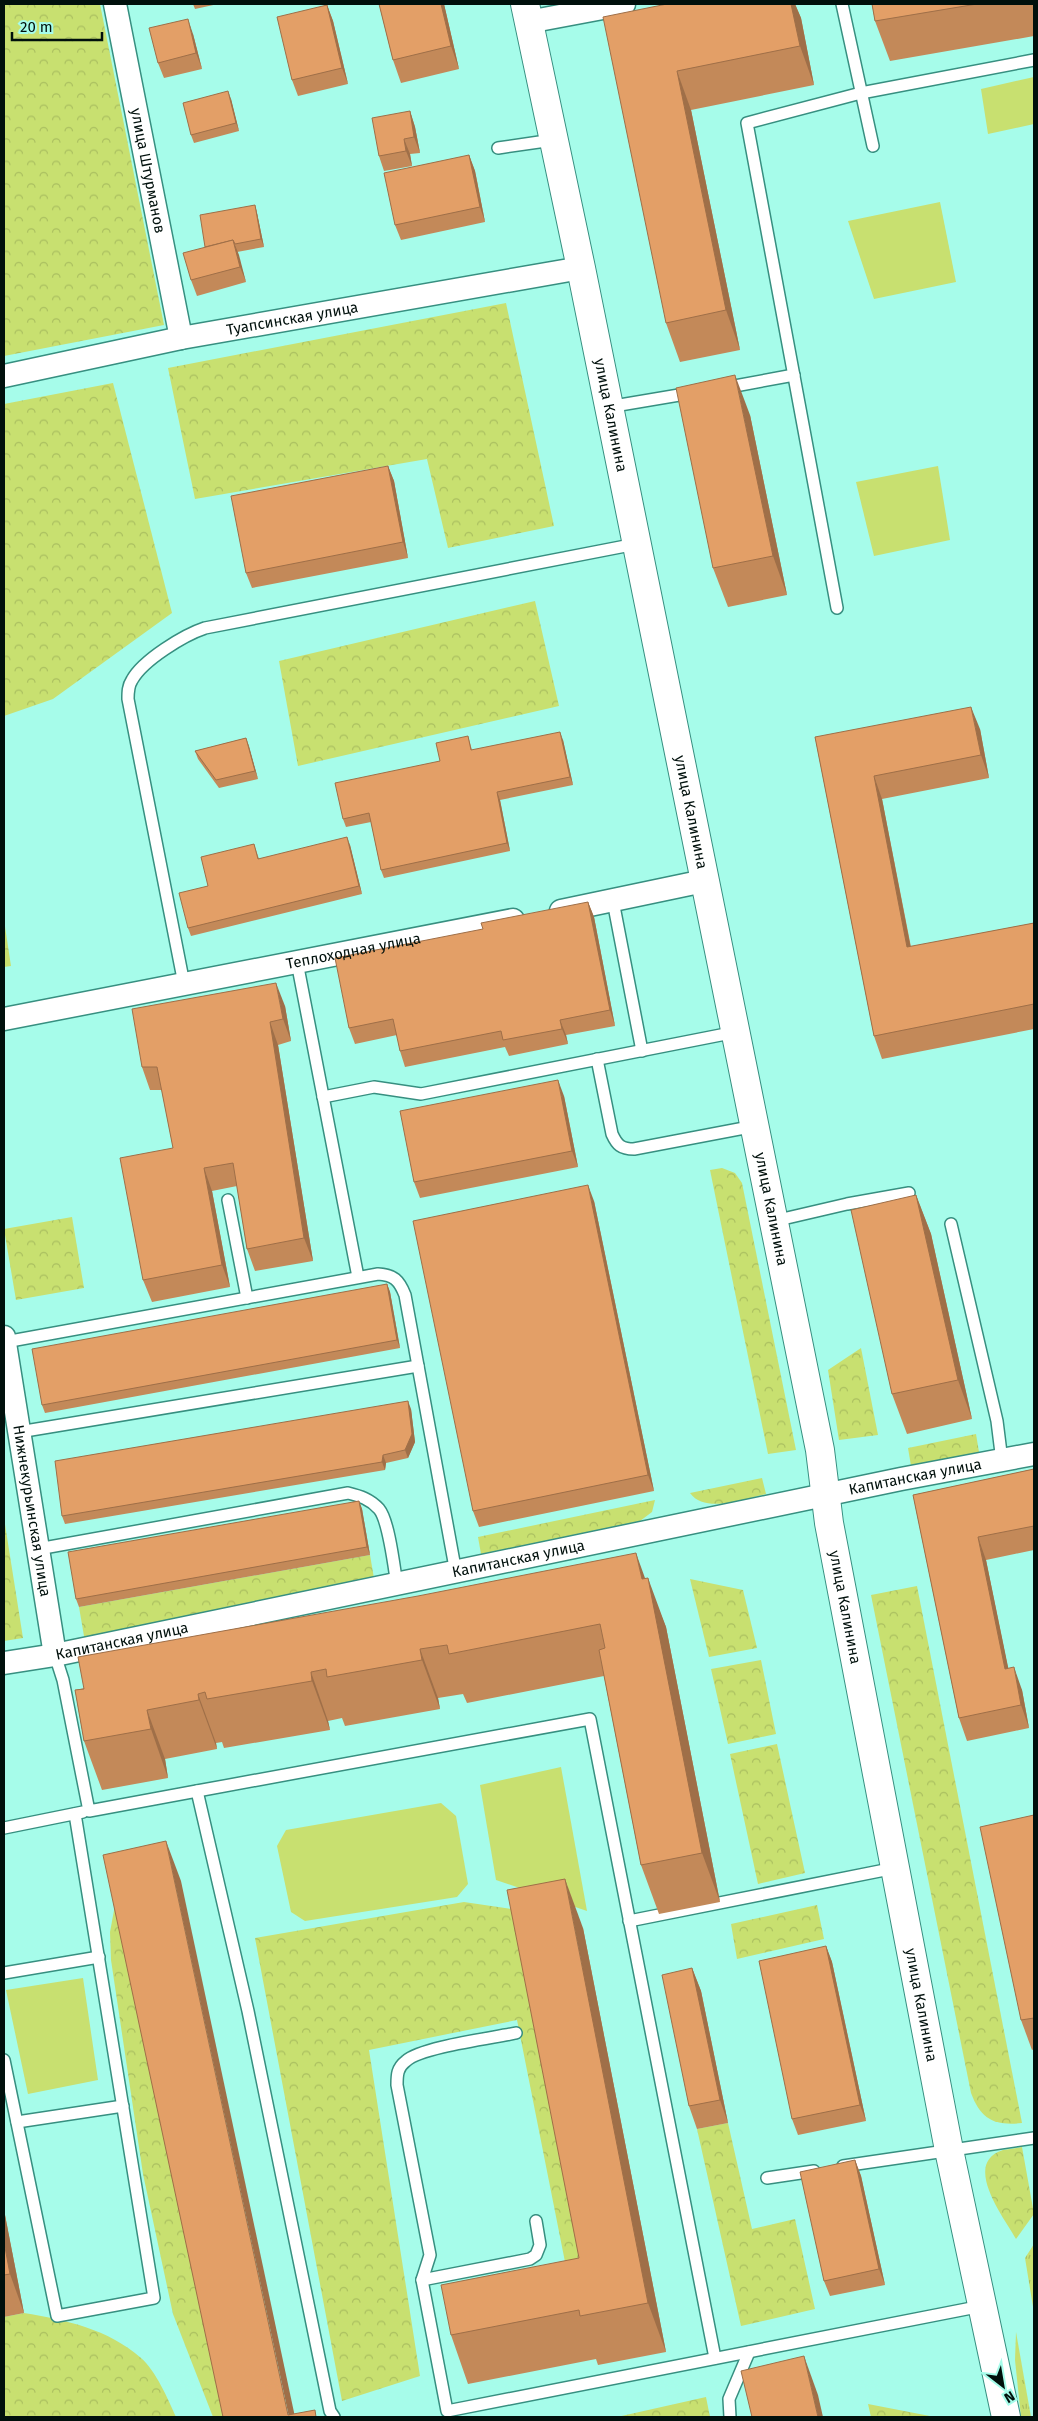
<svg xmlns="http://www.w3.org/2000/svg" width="1038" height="2421" viewBox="0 0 1038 2421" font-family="'Fira Sans',sans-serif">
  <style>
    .grass { fill: url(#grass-tufts) }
    .forest { fill: url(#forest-crowns) }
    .green { fill: #c8e070 }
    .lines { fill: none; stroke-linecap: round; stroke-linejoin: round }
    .lane-casing { stroke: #378f80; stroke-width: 14 }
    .street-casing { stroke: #378f80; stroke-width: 25 }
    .secondary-casing { stroke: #378f80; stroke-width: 30 }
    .lane { stroke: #fff; stroke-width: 11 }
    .street { stroke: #fff; stroke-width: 22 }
    .secondary { stroke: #fff; stroke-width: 28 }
    .wall { fill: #c38959 }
    .shaded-wall { fill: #9f6f48 }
    .building { fill: #e39f67; stroke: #9f6f48 }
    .labels { text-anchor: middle; stroke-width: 5; stroke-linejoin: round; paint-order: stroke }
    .street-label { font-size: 15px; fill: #00100c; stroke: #a6fcea }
  </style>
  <defs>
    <pattern id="grass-tufts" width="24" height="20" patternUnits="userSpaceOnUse" patternTransform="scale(1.25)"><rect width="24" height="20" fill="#c8e070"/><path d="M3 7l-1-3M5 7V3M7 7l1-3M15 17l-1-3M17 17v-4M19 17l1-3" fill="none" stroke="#aabf60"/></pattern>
    <pattern id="forest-crowns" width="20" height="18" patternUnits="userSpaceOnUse" patternTransform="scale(1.25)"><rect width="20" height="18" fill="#c8e070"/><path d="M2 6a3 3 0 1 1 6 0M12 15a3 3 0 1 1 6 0" fill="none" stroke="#aabf60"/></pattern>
  </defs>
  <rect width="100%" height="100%" fill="#a6fcea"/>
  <g class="grass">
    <path d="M1034 2244V2313L1025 2258Z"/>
    <path d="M1016 2332 1031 2417H1021L1015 2360Z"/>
  </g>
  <g class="forest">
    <path d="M4 4H100L164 325 4 356Z"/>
    <path d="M506 303 554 526 448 548 427 459 195 499 168 368Z"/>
    <path d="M113 383 172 613 53 699 4 716V404Z"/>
    <path d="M535 601 559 706 298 766 279 661Z"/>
    <path d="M4 920 11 966 4 967Z"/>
    <path d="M722 1168 735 1173 742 1183 796 1450 768 1454 710 1170Z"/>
    <path d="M72 1217 84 1288 16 1300 4 1229Z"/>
    <path d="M861 1348 878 1435 839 1440 828 1370Z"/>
    <path d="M976 1434 979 1452 911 1466 908 1448Z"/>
    <path d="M762 1478 766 1494C744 1499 705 1514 690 1493Z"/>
    <path d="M655 1500 652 1512 640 1521 481 1554 478 1537Z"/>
    <path d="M4 1518 23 1638 4 1641Z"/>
    <path d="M370 1555 375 1584 85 1642 79 1607Z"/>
    <path d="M690 1579 743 1590 757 1648 709 1657Z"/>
    <path d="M917 1586 1022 2123C995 2126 981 2120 971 2093L871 1595Z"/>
    <path d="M761 1660 776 1734 728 1744 711 1669Z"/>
    <path d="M777 1744 805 1873 758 1884 730 1754Z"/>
    <path d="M117 1894 229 2417H213L173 2314 143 2174 111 1960 110 1932Z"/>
    <path d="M464 1902 518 1910 591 2279 569 2282 517 2020 369 2050 420 2376 342 2401 255 1938Z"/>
    <path d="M817 1905 824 1939 737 1959 731 1924Z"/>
    <path d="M728 2123 752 2229 795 2219 815 2309 741 2326 697 2129Z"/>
    <path d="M1022 2147 1034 2214 1016 2239C1005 2219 961 2163 1003 2150 1009 2149 1016 2148 1022 2147Z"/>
    <path d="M24 2313C66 2320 108 2329 141 2358 156 2371 168 2399 176 2417H4V2317Z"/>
    <path d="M706 2397 710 2417H617Z"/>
    <path d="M868 2404 935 2417H871Z"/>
  </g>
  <g class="green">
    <path d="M1034 77V124L988 134 981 89Z"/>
    <path d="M940 202 956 282 874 299 848 221Z"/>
    <path d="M938 466 950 540 874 556 856 482Z"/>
    <path d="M561 1767 587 1911 496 1880 480 1785Z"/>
    <path d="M441 1803 456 1816 468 1884 457 1897 305 1921 291 1912 277 1846 286 1830Z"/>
    <path d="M83 1978 98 2080 28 2094 6 1990Z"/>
  </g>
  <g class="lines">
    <g class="lane-casing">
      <g id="lane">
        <path d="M842 4 873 146"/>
        <path d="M498 148 553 140"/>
        <path d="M724 388 794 375"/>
        <path d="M608 407 691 393"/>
        <path d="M837 608 747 123 861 93 1034 60"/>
        <path d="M613 901 642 1051"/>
        <path d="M297 962 358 1277"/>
        <path d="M184 984 128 699C128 692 128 686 132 680 143 660 184 635 205 628L636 544"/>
        <path d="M597 1059 612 1134C617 1145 621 1149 634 1149L755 1126"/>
        <path d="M323 1097 374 1087 421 1094 736 1032"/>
        <path d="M228 1200 247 1298"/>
        <path d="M774 1221 847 1204 909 1193"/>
        <path d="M951 1224 997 1421 1002 1461"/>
        <path d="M5 1342 378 1274C394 1275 399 1280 405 1295L456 1573"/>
        <path d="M19 1432 418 1366"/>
        <path d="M38 1549 348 1493C360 1496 370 1499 379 1509 389 1521 394 1567 397 1585"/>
        <path d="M55 1655 63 1680 89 1811 197 1791"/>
        <path d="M4 1828 83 1812"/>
        <path d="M629 1921 895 1868"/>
        <path d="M4 1973 99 1957"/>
        <path d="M516 2033C493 2038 421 2047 406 2061 397 2068 397 2075 397 2085L430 2255 422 2280 447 2411 982 2306"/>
        <path d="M4 2060 57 2316 154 2298 75 1814"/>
        <path d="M17 2122 123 2106"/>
        <path d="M843 2166 1034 2138"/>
        <path d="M767 2178 814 2171"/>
        <path d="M422 2280 530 2259 536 2255 540 2245 536 2221"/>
        <path d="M334 2417 330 2411 248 2011 197 1791 590 1719 715 2358"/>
        <path d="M730 2417 729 2399 749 2352"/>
      </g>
    </g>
    <g class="street-casing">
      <g id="street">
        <path id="s1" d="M115 4 181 338"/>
        <path d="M528 22 624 4"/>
        <path id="s2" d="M4 376 181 338 581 268"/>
        <path d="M561 911 704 881"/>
        <path id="s3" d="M4 1019 513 920"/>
        <path id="s4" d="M4 1337 55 1655"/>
        <path id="s5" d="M4 1663 55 1655 901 1479 1034 1454"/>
      </g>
    </g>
    <g class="secondary-casing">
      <g id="secondary">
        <path id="s6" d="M525 4 581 268 820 1450 829 1523 949 2150 1006 2417"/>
      </g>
    </g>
    <use href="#lane" class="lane"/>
    <use href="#street" class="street"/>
    <use href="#secondary" class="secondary"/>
  </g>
  <g class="wall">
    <path d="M193 4H218L195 9Z"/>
    <path d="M379 4H444L459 69 401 83 393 60Z"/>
    <path d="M667 4H795L801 18 814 85 691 110 740 350 680 362 666 323Z"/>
    <path d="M872 4H1034V36L890 61 875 21Z"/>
    <path d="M327 5 333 21 348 84 298 96 292 80Z"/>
    <path d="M193 34 202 69 164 78 158 63Z"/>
    <path d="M231 99 239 131 194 143 191 135Z"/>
    <path d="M410 111 415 127 420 153 410 154 412 166 384 171 379 156Z"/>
    <path d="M469 155 475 171 485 222 401 240 395 225Z"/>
    <path d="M255 205 257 213 264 247 237 252 246 282 197 296 191 280 205 247Z"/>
    <path d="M750 415 787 595 728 607 713 568Z"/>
    <path d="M388 466 394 481 408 558 252 588 246 573Z"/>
    <path d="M980 729 989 778 882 799 911 947 1034 923V1029L882 1059 874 1036 815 737Z"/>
    <path d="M468 736 472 750 563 740 573 785 500 800 510 851 384 878 381 870 371 822 346 827 343 819 440 761Z"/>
    <path d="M246 738 258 779 219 788 198 759 195 751Z"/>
    <path d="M254 844 259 859 350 845 362 894 191 936 188 928Z"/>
    <path d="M588 902 594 917 615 1026 566 1035 568 1044 509 1056 505 1047 405 1067 400 1051 397 1035 355 1044 349 1028 483 929Z"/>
    <path d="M285 1006 291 1041 278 1045 313 1261 255 1271 247 1249 237 1186 212 1191 230 1287 152 1302 143 1280 173 1148 162 1090H150L142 1067Z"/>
    <path d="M564 1096 578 1167 420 1198 414 1182Z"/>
    <path d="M916 1195 931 1234 972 1419 907 1434 892 1394Z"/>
    <path d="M594 1201 654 1491 479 1527 473 1511Z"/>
    <path d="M387 1284 390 1292 400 1348 45 1413 42 1405Z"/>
    <path d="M411 1409 415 1442 408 1458 386 1463 385 1470 65 1524 62 1516Z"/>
    <path d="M1034 1469V1550L986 1560 1008 1668 1022 1690 1029 1728 967 1741 959 1718 913 1495Z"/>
    <path d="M359 1501 362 1509 370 1555 79 1607 76 1599Z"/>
    <path d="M646 1578 666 1627 720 1902 659 1914 641 1865 604 1676 467 1703 463 1694 438 1698 440 1709 345 1726 342 1718 328 1721 330 1730 224 1748 222 1742 216 1743 217 1749 165 1759 168 1778 102 1790 84 1741 75 1690Z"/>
    <path d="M1034 1815V2049L1032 2050 1021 2020Z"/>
    <path d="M583 1928 666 2352 598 2365 596 2359 468 2384 451 2335 579 2258Z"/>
    <path d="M826 1946 832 1962 866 2121 798 2135 792 2119Z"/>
    <path d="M692 1968 701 1991 728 2123 697 2129 689 2106Z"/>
    <path d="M855 2160 861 2176 885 2285 830 2296 824 2281Z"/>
    <path d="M4 2210 24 2313 4 2317Z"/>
  </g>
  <g class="shaded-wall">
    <path d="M441 4H444L459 69 451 46Z"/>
    <path d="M791 4H795L801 18 814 85 800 46Z"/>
    <path d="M327 5 333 21 348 84 342 68Z"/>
    <path d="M188 19 193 34 202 69 196 53Z"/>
    <path d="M677 71 691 110 740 350 726 310Z"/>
    <path d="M228 91 231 99 239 131 236 123Z"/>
    <path d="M410 111 415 127 420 153 414 137Z"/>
    <path d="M404 139 410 154 412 166 406 151Z"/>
    <path d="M469 155 475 171 485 222 480 207Z"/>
    <path d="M255 205 257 213 264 247 261 239Z"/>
    <path d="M233 240 239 255 246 282 240 267Z"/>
    <path d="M735 375 750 415 787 595 773 556Z"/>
    <path d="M388 466 394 481 408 558 403 542Z"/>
    <path d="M971 707 980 729 989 778 981 755Z"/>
    <path d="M560 732 563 740 573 785 570 777Z"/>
    <path d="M246 738 249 746 258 779 255 771Z"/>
    <path d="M874 776 882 799 915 970 907 947Z"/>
    <path d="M497 792 500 800 510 851 507 843Z"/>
    <path d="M347 837 350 845 362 894 359 886Z"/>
    <path d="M588 902 594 917 615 1026 610 1010Z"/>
    <path d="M276 983 285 1006 291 1041 283 1019Z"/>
    <path d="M560 1020 566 1035 568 1044 562 1029Z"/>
    <path d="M270 1022 278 1045 313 1261 304 1238Z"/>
    <path d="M558 1080 564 1096 578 1167 572 1151Z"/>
    <path d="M204 1168 212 1191 230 1287 222 1265Z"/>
    <path d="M588 1185 594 1201 654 1491 648 1475Z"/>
    <path d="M916 1195 931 1234 972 1419 958 1380Z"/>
    <path d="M387 1284 390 1292 400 1348 397 1340Z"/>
    <path d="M408 1401 411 1409 415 1442 408 1458 405 1450Z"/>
    <path d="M383 1455 386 1463 385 1470 382 1462Z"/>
    <path d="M359 1501 362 1509 370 1555 367 1547Z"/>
    <path d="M978 1537 986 1560 1013 1691 1005 1669Z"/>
    <path d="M636 1553 650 1592 648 1578 666 1627 720 1902 702 1853Z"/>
    <path d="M420 1649 438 1698 440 1709 422 1660Z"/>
    <path d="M1014 1667 1022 1690 1029 1728 1021 1705Z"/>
    <path d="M311 1672 328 1721 330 1730 312 1681Z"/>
    <path d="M198 1694 216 1743 217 1749 199 1700Z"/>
    <path d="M147 1710 165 1759 168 1778 151 1729Z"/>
    <path d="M166 1841 181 1881 295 2417H289Z"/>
    <path d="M565 1879 583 1928 666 2352 648 2303Z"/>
    <path d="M826 1946 832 1962 866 2121 860 2105Z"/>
    <path d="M692 1968 701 1991 728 2123 720 2100Z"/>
    <path d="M855 2160 861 2176 885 2285 879 2269Z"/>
    <path d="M4 2210 24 2313 10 2274 4 2242Z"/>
    <path d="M804 2356 818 2395 823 2417H818Z"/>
  </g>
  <g class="building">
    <path d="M379 4H441L451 46 393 60Z"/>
    <path d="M667 4H791L800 46 677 71 726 310 666 323 603 17Z"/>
    <path d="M872 4H977L875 21Z"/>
    <path d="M327 5 342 68 292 80 277 17Z"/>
    <path d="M188 19 196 53 158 63 149 28Z"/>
    <path d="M228 91 236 123 191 135 183 103Z"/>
    <path d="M410 111 414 137 404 139 406 151 379 156 372 118Z"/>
    <path d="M469 155 480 207 395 225 384 173Z"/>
    <path d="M255 205 261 239 235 244 233 240 205 247 200 215Z"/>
    <path d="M233 240 240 267 191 280 183 253Z"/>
    <path d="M735 375 773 556 713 568 676 388Z"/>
    <path d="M388 466 403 542 246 573 231 496Z"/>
    <path d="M971 707 981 755 874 776 907 947 1034 923V1004L874 1036 815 737Z"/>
    <path d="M560 732 570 777 497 792 507 843 381 870 369 813 343 819 335 783 440 761 436 743 468 736 471 750Z"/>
    <path d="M246 738 255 771 216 780 195 751Z"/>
    <path d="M347 837 359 886 188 928 179 893 208 886 201 857 254 844 258 859Z"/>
    <path d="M588 902 610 1010 560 1020 562 1029 503 1040 501 1031 400 1051 393 1019 349 1028 335 958 483 929 481 923Z"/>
    <path d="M276 983 283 1019 270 1022 304 1238 247 1249 233 1163 204 1168 222 1265 143 1280 120 1158 173 1148 157 1067H142L132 1009Z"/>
    <path d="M558 1080 572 1151 414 1182 400 1111Z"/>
    <path d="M588 1185 648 1475 473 1511 413 1221Z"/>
    <path d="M916 1195 958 1380 892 1394 851 1210Z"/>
    <path d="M387 1284 397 1340 42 1405 32 1349Z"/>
    <path d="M408 1401 412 1434 405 1450 383 1455 382 1462 62 1516 55 1461Z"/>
    <path d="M1034 1469V1526L978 1537 1005 1669 1014 1667 1021 1705 959 1718 913 1495Z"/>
    <path d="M359 1501 367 1547 76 1599 68 1552Z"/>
    <path d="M636 1553 642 1579 648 1578 702 1853 641 1865 599 1650 605 1648 600 1624 449 1654 447 1645 420 1649 422 1660 327 1677 326 1669 311 1672 312 1681 207 1699 205 1692 198 1694 199 1700 147 1710 151 1729 84 1741 75 1690 84 1689 78 1657 418 1596Z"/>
    <path d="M1034 1815V2018L1021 2020 980 1827Z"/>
    <path d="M166 1841 288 2415 315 2410 316 2417H223L103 1855Z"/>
    <path d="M565 1879 648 2303 580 2316 579 2310 451 2335 441 2285 579 2258 507 1890Z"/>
    <path d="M826 1946 860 2105 792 2119 759 1961Z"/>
    <path d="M692 1968 720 2100 689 2106 662 1975Z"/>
    <path d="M855 2160 879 2269 824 2281 800 2172Z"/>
    <path d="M4 2242 10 2274 4 2275Z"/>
    <path d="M804 2356 818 2417H752L741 2371Z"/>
  </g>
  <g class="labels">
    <g class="street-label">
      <text dy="5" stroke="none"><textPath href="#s1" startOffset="170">улица Штурманов</textPath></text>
      <text dy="5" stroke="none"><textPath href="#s2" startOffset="294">Туапсинская улица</textPath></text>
      <text dy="5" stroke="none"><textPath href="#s6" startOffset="420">улица Калинина</textPath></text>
      <text dy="5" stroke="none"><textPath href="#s6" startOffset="825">улица Калинина</textPath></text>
      <text dy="5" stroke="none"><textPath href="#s3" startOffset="356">Теплоходная улица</textPath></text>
      <text dy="5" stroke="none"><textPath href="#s6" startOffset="1230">улица Калинина</textPath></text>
      <text dy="5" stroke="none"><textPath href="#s5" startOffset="930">Капитанская улица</textPath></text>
      <text dy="5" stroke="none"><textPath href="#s4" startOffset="176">Нижнекурьинская улица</textPath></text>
      <text dy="5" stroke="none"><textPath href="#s5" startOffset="525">Капитанская улица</textPath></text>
      <text dy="5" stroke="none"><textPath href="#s6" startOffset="1635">улица Калинина</textPath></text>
      <text dy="5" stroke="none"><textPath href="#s5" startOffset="120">Капитанская улица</textPath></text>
      <text dy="5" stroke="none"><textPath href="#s6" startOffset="2040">улица Калинина</textPath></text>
    </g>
  </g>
  <rect width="1038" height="2421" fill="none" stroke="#00100c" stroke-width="10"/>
  <g transform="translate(1003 2386) rotate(149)" stroke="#a6fcea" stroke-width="4" paint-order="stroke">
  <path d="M0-4L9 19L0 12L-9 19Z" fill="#00100c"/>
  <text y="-8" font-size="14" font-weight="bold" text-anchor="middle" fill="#00100c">N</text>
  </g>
  <path d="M12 32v8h90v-8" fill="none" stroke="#00100c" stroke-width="2.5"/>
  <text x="20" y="32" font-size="15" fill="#00100c" stroke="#a6fcea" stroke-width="4" paint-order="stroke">20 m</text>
</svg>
